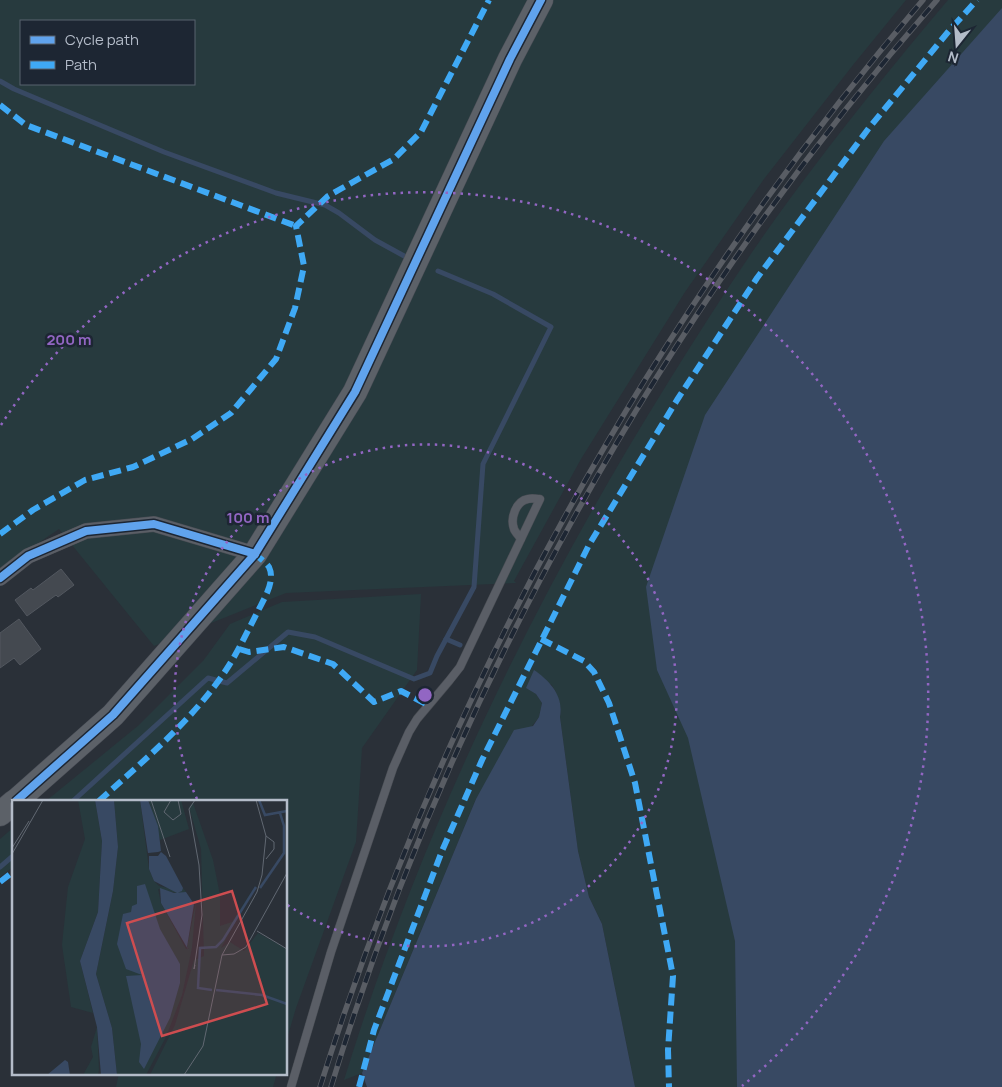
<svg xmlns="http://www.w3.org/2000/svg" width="1002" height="1087" viewBox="0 0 1002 1087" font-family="Manrope,sans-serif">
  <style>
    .green { fill: #273a3e; fill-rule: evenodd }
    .water { fill: #384963 }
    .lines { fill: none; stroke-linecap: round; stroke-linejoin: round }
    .stream { stroke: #384963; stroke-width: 5 }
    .building { fill: #444950; stroke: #52575f }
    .lane-casing { stroke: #484c53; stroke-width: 9 }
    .street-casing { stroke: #484c53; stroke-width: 16 }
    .primary-casing { stroke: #484c55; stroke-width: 25 }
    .lane { stroke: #5a5e66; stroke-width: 8 }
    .street { stroke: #5a5e66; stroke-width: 15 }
    .primary { stroke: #5c6168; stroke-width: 24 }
    .rail-casing { stroke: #595d64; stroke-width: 5.5 }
    .rail { stroke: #1d2633; stroke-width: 4; stroke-dasharray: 11; stroke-linecap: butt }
    .quiet { stroke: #3fa9f5; stroke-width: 6; stroke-dasharray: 12 6; stroke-linecap: butt }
    .cycleway-casing { stroke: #1d2633; stroke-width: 11 }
    .cycleway { stroke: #60a3ed; stroke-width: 8 }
    .ring { fill: none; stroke: #9266c3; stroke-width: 2.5; stroke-dasharray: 2.5 5 }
    .inset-river { fill: none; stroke: #384963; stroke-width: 2.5 }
    .inset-road { fill: none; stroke: #616872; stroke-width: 1 }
    .view { fill: #ce4d50; fill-opacity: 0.15; stroke: #ce4d50; stroke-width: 2.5 }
    .inset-edge { fill: none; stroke: #b4bcc9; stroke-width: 2.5 }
    .centre { fill: #9266c3; stroke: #1d2633; stroke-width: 2.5 }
    .ring-label { font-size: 15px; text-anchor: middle; font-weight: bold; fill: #9266c3; stroke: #1d2633; stroke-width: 5; stroke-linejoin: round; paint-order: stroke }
  </style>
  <rect width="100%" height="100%" fill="#2a3038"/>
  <g class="green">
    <path d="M0 0H906L853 65 764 179 685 292 581 459 514 581 516 583 286 593 154 646 59 529 0 569ZM21 21H194V84H21Z"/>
    <path d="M948 0H1002V1087H635L602 924 589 897 578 851 560 717C562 705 557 693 551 684L531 690 536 694 542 703 539 717 476 799 362 1073 344 1080C419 837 530 605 664 389 705 323 746 258 792 196 842 128 894 64 948 0Z"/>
    <path d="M421 594 417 670 362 748 356 842 296 1008 286 1042V801H46L139 725 203 661 230 624 282 602Z"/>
    <path d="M14 827V866L0 877V839Z"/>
    <path d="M119 1073H277L273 1087H116Z"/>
  </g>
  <g class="water">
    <path d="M1002 8V1087H737L735 941 688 738 657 670 646 587 705 415 884 141Z"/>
    <path d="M534 670C550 681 564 696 560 717L578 851 589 897 602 924 635 1087H367L362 1073 476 799 514 730 533 726 539 717 542 703 536 694 526 688Z"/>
  </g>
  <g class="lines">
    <g class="stream">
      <path d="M0 81 14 89 164 152 276 193 325 205 339 213 375 240 406 257"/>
      <path d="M446 639 460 645"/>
      <path d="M73 801 208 678 227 683 288 632 315 637 414 679 430 673 437 656 474 587 483 464 551 327 493 294 438 271"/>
      <path d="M0 867 14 855"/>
    </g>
  </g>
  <g class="building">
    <path d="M61 569 74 585 58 597 56 595 27 616 15 600 31 588 33 590Z"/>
    <path d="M19 619 41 649 20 665 14 658 0 668V633Z"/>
  </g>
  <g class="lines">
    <g class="lane-casing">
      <path id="lane" d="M291 1087 331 952 393 768 409 732 417 719 449 681 460 667 540 499C536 499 532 498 528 499 516 501 510 518 514 529 515 532 519 536 521 539"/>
    </g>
    <g class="street-casing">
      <path id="street" d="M0 578 28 556 86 531 154 524 255 554"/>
    </g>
    <g class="primary-casing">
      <g id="primary">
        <path d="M16 801 113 715 255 554 355 392 510 59 541 0"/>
        <path d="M0 814 14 802"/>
      </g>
    </g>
    <use href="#lane" class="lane"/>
    <use href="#street" class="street"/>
    <use href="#primary" class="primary"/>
    <g class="rail-casing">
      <g id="rail">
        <path d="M320 1087C446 688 651 318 923 0"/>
        <path d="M331 1087C451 693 665 310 937 0"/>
      </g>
    </g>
    <use href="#rail" class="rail"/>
    <g class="quiet">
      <path d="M0 105 26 125 296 226"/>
      <path d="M0 534 33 510 85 480 133 467 192 439 231 413 276 359 295 308 304 266 296 226 328 196 394 159 421 132 489 0"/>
      <path d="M541 639 584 661 594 672 609 703 635 783 673 976 668 1050 669 1087"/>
      <path d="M239 649 249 652 284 647 333 664 374 702 401 691 428 705"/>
      <path d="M99 801C144 760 192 721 226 670 238 652 247 632 257 613 263 600 276 582 269 567 266 562 259 558 255 554"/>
      <path d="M0 882 14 871"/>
      <path d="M359 1087 374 1030 442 851 482 760 589 545 677 400 757 278 869 128 948 32 977 0"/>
    </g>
    <g class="cycleway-casing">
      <g id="cycleway">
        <path d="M0 578 28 556 86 531 154 524 255 554"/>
        <path d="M16 801 113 715 255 554 355 392 510 59 541 0"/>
      </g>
    </g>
    <use href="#cycleway" class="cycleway"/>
  </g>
  <g class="ring">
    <path d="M197 799A251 251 0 1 1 286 904"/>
    <path d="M1 425A503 503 0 1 1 742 1086"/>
  </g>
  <g transform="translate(12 800)">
    <rect width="275" height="275" fill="#2a3038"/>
    <path d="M66 0H83L90 41 86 112 68 161 81 213 59 207 50 145 56 87 73 39ZM102 0H128L137 69 142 81 147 86 170 91 171 88 174 92 169 94 146 89 149 103 174 149H177L175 147 184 102 180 148 170 195 154 237 134 275H105L100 228 84 174 101 91 106 47ZM169 0 177 29 148 40 137 1ZM181 3 201 60 208 95V126L220 122 243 86 209 148 218 142 232 151 246 133 275 149V275H138L163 225 182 160 192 156 189 49 177 7ZM85 227 87 270 86 275H71L81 257 79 247Z" fill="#273a3e"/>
    <path d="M83 0H102L106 47 101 91 84 174 100 228 105 275H89L85 227 68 161 86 112 90 41ZM128 0H136L146 26 149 51 146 52 136 53ZM149 52 154 56 171 88 170 91 165 93 142 81 137 69V56H146ZM133 84 148 129 168 164V183L158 218 132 269 127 262 129 244 114 176 130 175 114 169 105 144 111 114 119 112 120 106 125 104V86ZM148 88 162 93 174 92 182 104 175 147 177 151 149 103ZM53 260 56 262 58 275H35Z" fill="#384963"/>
    <path class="inset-river" d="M247 0 253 15 275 11M248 88 272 53V26L268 13M200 190 186 188 188 148 204 147 211 140 244 87M204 190 250 195 275 204"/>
    <path class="inset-road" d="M139 0 158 57M159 0 152 12 161 20 169 14 166 0M183 0 177 9 187 65 190 115 182 169 183 165M0 48 17 21M0 54 31 0M254 59 262 49V42L254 36M245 131 275 149M210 155 222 154 234 147 275 73M172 275 191 246 210 155 245 92 250 75 254 36 244 0"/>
    <path class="view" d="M220 91 255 204 150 236 115 123Z"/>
    <rect width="275" height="275" class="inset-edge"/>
  </g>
  <circle cx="425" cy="695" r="8" class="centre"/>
  <g class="ring-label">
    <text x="69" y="345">200 m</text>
    <text x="248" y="523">100 m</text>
  </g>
  <rect x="20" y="20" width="175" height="65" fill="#1d2633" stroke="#59626f"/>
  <rect x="30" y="36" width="25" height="8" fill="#60a3ed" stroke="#59626f"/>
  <text x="65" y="45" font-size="15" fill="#b4bcc9">Cycle path</text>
  <rect x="30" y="61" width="25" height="8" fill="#3fa9f5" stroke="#59626f"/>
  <text x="65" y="70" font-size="15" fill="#b4bcc9">Path</text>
  <g transform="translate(957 45) rotate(197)" stroke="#1d2633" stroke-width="4" paint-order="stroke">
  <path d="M0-4L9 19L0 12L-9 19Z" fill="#b4bcc9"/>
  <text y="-8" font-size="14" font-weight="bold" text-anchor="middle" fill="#b4bcc9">N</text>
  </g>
</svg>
